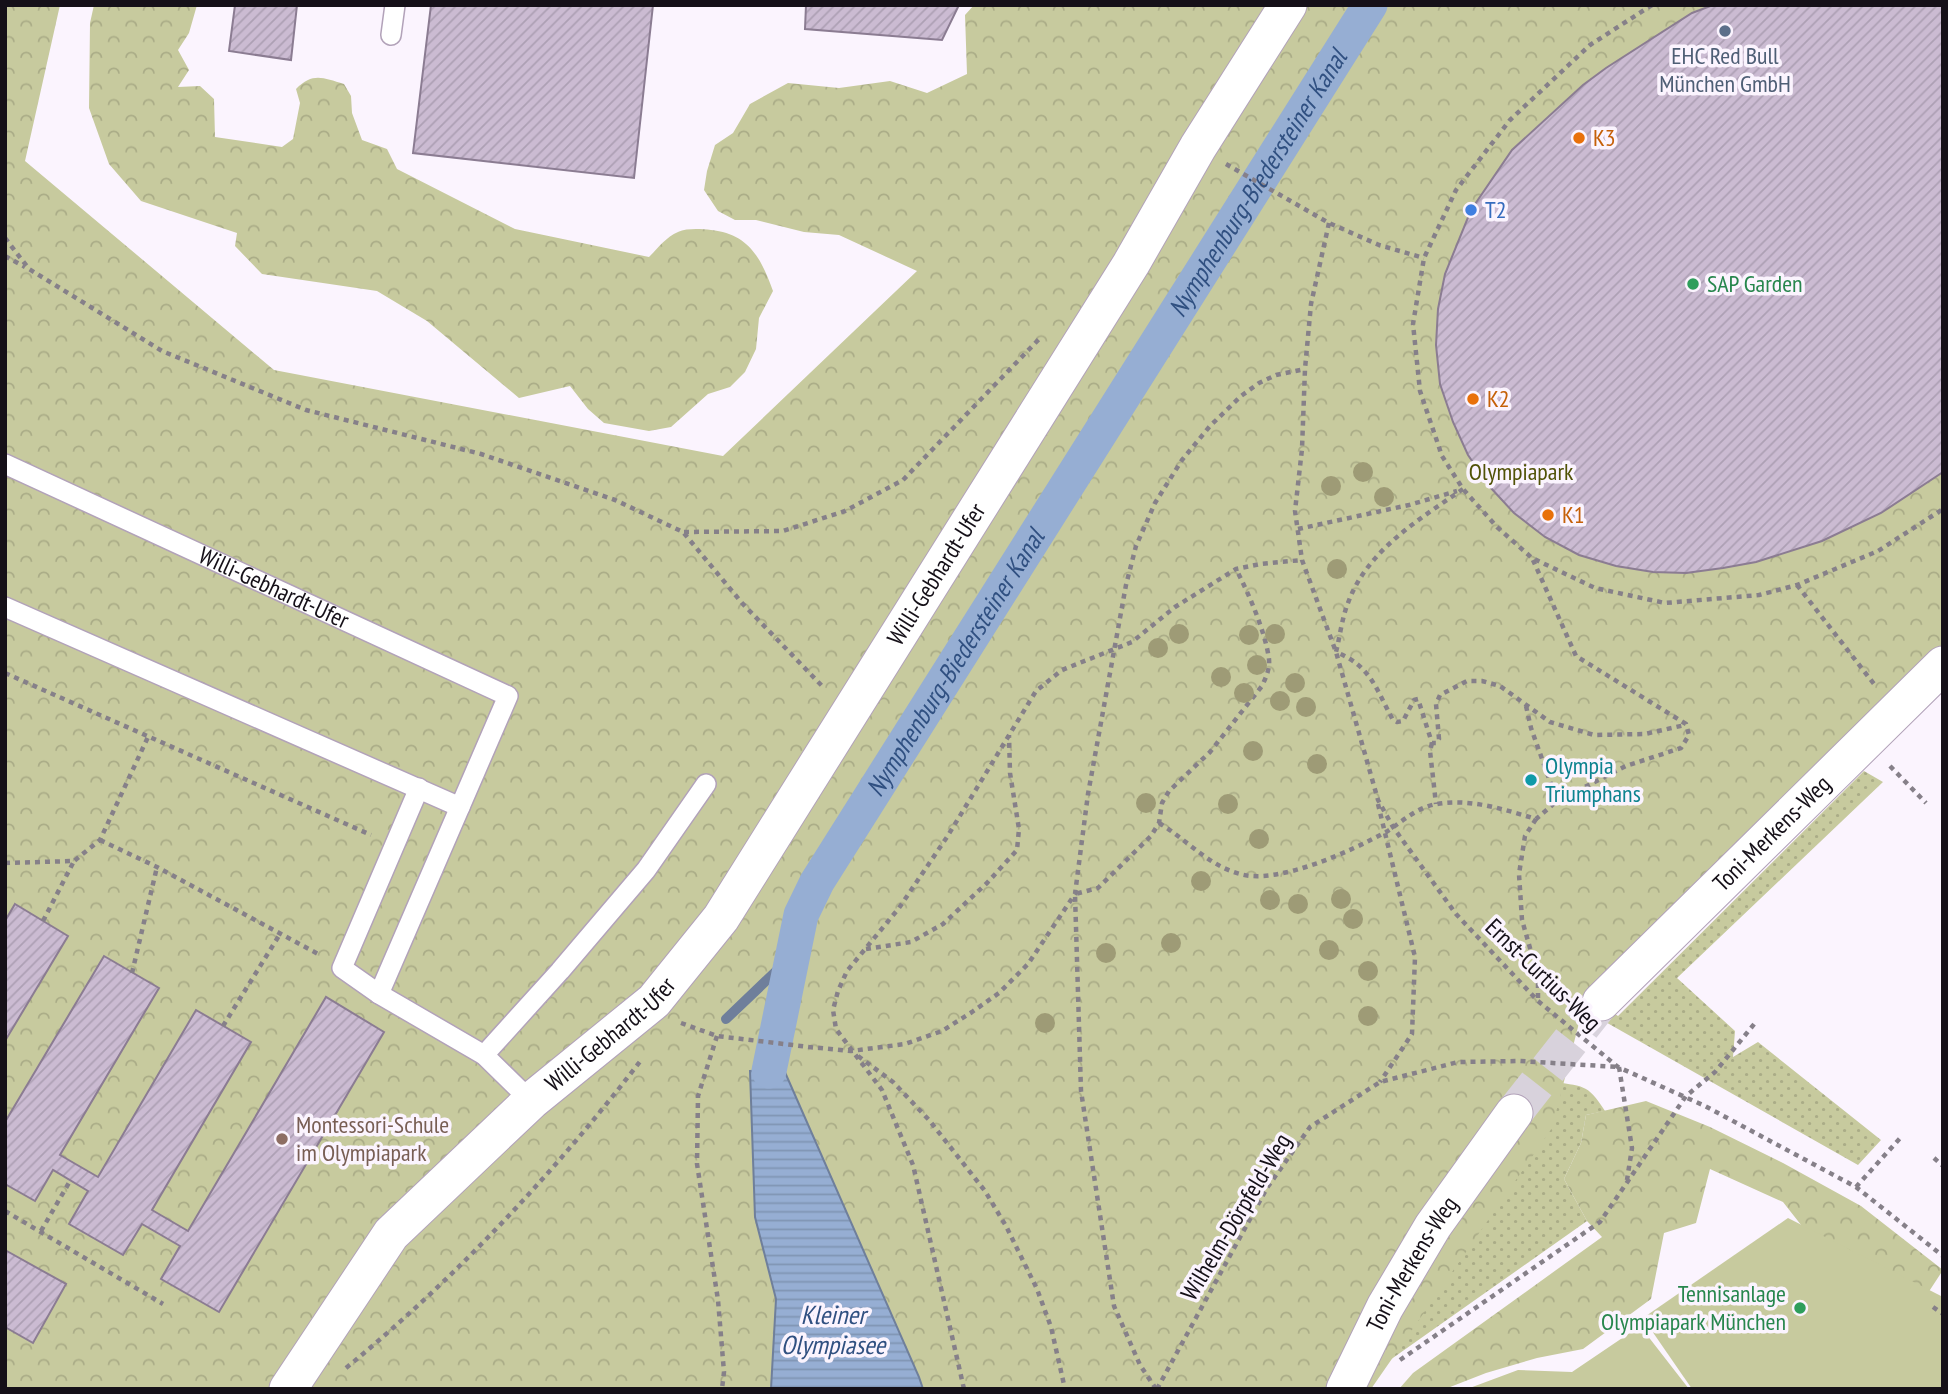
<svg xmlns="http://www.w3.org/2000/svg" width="1948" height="1394" viewBox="0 0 1948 1394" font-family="'PT Sans Narrow',sans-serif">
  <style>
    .grass { fill: url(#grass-dots) }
    .forest { fill: url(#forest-crowns) }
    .pitch { fill: #c7ca9e }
    .water { fill: url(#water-rules); stroke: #6f7f9b; stroke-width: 2 }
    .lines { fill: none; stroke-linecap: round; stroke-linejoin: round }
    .stream { stroke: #6f7f9b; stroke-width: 10 }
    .canal { stroke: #96aed3; stroke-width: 35 }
    .building { fill: url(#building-hatch); stroke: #8b7c92; stroke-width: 2 }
    .minor-tunnel { stroke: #d8d2dc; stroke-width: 37; stroke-dasharray: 37 18; stroke-linecap: butt }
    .service-casing { stroke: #b2a2b9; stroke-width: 22 }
    .minor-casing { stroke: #b2a2b9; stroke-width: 39 }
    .path { stroke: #868089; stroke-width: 4.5; stroke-dasharray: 5 5; stroke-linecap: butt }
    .service { stroke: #fff; stroke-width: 19 }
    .minor { stroke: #fff; stroke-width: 37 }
    .tree { fill: #9e9b76 }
    .service-dot { fill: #5c6f8a; stroke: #fbf4fe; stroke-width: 2.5 }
    .food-dot { fill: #e8710a; stroke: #fbf4fe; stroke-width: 2.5 }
    .shop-dot { fill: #3f7fe0; stroke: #fbf4fe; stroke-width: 2.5 }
    .leisure-dot { fill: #2e9e5b; stroke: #fbf4fe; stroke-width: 2.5 }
    .culture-dot { fill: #0f9aa8; stroke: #fbf4fe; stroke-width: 2.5 }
    .education-dot { fill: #8d6e63; stroke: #fbf4fe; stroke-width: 2.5 }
    .labels { text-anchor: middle; stroke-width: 7; stroke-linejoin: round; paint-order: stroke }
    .service-label { font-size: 24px; fill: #4e5e75; stroke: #fbf4fe }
    .food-label { font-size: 24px; fill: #c56008; stroke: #fbf4fe; text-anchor: start }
    .shop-label { font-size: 24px; fill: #366cbe; stroke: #fbf4fe; text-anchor: start }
    .leisure-label { font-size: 24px; fill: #27864d; stroke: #fbf4fe; text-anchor: start }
    .park-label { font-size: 24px; fill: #515207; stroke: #fbf4fe }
    .street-label { font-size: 24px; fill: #151018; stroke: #fbf4fe }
    .culture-label { font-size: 24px; fill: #0d838f; stroke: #fbf4fe; text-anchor: start }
    .education-label { font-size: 24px; fill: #785e54; stroke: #fbf4fe; text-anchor: start }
    .water-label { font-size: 26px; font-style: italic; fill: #305081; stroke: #fbf4fe }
  </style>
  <defs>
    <pattern id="grass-dots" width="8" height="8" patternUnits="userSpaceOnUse" patternTransform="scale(1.75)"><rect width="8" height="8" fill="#c7ca9e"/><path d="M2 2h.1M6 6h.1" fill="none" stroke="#aaac87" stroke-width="1.8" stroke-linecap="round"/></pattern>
    <pattern id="forest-crowns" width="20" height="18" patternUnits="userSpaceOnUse" patternTransform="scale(1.75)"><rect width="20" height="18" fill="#c7ca9e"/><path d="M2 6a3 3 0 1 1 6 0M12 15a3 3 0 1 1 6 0" fill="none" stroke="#aaac87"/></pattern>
    <pattern id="water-rules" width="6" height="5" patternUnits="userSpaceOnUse" patternTransform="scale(1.75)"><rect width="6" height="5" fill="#96aed3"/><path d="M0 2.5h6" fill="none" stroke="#8095b4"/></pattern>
    <pattern id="building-hatch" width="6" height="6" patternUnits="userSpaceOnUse" patternTransform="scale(1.75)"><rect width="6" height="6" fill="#cbbbd2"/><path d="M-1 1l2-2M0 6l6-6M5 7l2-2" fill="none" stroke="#ada0b4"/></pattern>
  </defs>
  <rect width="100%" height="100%" fill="#fbf4fe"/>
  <g class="grass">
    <path d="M1864 771 1883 782 1677 978 1735 1031 1733 1057 1758 1042 1881 1140 1858 1165 1542 986 1581 990 1618 1016Z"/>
    <path d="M1550 1081C1582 1087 1587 1082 1605 1111L1586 1115 1581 1143 1564 1179 1587 1221 1373 1372Z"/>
  </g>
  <g class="forest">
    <path d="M5 5H60L25 161 274 370 723 456 917 271 839 235 804 232 756 220H735L718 211 704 190 707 171 715 145 733 133 750 104 788 83 839 88 890 81 927 93 967 74 965 15 974 5H1943V651L1587 992 1552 1128 1371 1389H5Z"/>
    <path d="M94 5H197L189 33 178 50 189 70 178 87 200 86 214 99 215 137 282 147 293 139 300 103 296 89C313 72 323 78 344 84L351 96 352 113 362 140 387 149 397 169 515 229 649 257C658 248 666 237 678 232 687 228 701 229 711 230 749 234 761 258 773 291L759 318 756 349 745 372 730 387 708 394 671 427 649 431 604 423 588 409 570 386 519 398 427 321 377 291 262 274 235 246 237 233 141 201 109 164 89 108 90 23Z"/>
    <path d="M1646 1101 1710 1127 1783 1163 1861 1206 1943 1270 1911 1319 1816 1244 1783 1202 1710 1169 1696 1223 1664 1233 1651 1299 1583 1349 1537 1358 1486 1373 1445 1389H1399L1413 1373 1602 1237 1587 1221 1564 1179 1581 1143 1586 1115Z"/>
  </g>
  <g class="pitch">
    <path d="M1788 1218 1943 1297V1389H1692L1643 1318Z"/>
    <path d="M1640 1326 1689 1389H1467L1518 1370 1572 1372Z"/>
  </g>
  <path class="water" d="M784 1070 919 1377 923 1389H771L776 1299 755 1217 750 1071Z"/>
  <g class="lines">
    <path class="stream" d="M726 1019 791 957"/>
    <path class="canal" id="s1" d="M769 1071 801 915 817 882 1370 5"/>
  </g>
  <g class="building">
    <path d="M235 5H297L291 60 229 51Z"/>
    <path d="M431 5H653L634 178 413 153Z"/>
    <path d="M806 5H959L942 40 805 29Z"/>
    <path d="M1713 5H1943V472L1881 513 1822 541 1756 562 1723 568 1686 573 1653 572 1616 566 1579 555 1545 537 1514 513 1490 487 1468 455 1453 422 1440 384 1436 345 1438 309 1445 274 1471 210 1512 150 1583 85 1606 68 1692 13Z"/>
    <path d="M15 904 68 936 5 1041V921Z"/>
    <path d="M104 956 159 988 60 1155 98 1177 196 1010 251 1042 152 1210 188 1231 326 997 384 1032 219 1312 161 1279 180 1246 142 1224 123 1255 69 1224 88 1191 53 1170 35 1201 5 1184V1122Z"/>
    <path d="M5 1250 66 1284 33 1343 5 1327Z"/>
  </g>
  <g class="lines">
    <path class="minor-tunnel" d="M1514 1113 1601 1002"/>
    <g class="service-casing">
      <g id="service">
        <path d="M391 35 395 5"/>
        <path id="s2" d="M5 464 508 696 379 994"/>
        <path d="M5 607 460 807"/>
        <path d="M419 788 342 968 379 994 484 1055 531 1101"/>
        <path d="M484 1055 560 971 646 870 706 784"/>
      </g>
    </g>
    <g class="minor-casing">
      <g id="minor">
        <path id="s3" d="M1601 1002 1943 665"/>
        <path id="s4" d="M288 1389 391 1234 531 1101 654 1001 721 918 1131 264 1198 147 1288 5"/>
        <path id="s5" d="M1345 1389 1385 1307 1433 1226 1514 1113"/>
      </g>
    </g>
    <g class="path">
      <path d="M1652 5 1590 45 1510 120 1456 190 1424 258 1413 324 1420 391 1442 456 1463 489 1497 527 1532 558 1595 588 1665 603 1759 595 1797 585 1878 551 1943 509"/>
      <path d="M1226 164 1329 223 1379 245 1424 258"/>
      <path d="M1329 223 1311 304 1305 369 1302 449 1295 511 1302 560 1336 652 1378 800 1393 827 1456 914 1538 1001 1618 1067 1705 1106 1856 1187 1943 1256"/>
      <path d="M5 238 29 269 162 351 306 410 481 454 615 500 683 532 742 603 824 688"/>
      <path d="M5 256 25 267"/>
      <path d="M1463 489C1420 519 1367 550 1348 603 1342 618 1340 636 1336 652 1371 666 1376 689 1393 720L1397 722 1403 721 1414 700 1418 699 1432 743H1436L1439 739 1436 704 1440 695 1467 681H1482L1500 686 1550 722 1594 735 1645 734 1685 725"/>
      <path d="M1298 529 1409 505 1457 491"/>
      <path d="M684 532 783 531 845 511 903 480 1041 337"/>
      <path d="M1797 585 1874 684"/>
      <path d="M5 673 371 835"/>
      <path d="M1526 706 1531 728 1557 801"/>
      <path d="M1432 743 1430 751 1436 804"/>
      <path d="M1890 766 1926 803"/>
      <path d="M1378 804 1415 957 1412 1034 1380 1082"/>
      <path d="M1536 819 1525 836 1519 874 1522 920 1538 976V1001"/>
      <path d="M1159 823C1186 839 1209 866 1240 874 1278 885 1351 851 1386 832 1402 822 1417 807 1437 804 1470 798 1506 810 1536 819L1557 801 1626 766 1681 748 1689 735 1686 724 1576 656 1533 560"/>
      <path d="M100 840 157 867 320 955"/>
      <path d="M5 863 74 861 100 840 148 737"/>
      <path d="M43 921 74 861"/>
      <path d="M866 949 911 942 943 924 987 883 1017 850 1019 829 1010 773 1009 735"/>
      <path d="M132 973 157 867"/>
      <path d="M681 1023 717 1036 809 1047 851 1051 905 1044 942 1031 972 1012 999 993 1028 964 1075 894 1088 794 1126 585 1136 546 1155 503 1182 460 1210 426 1241 396 1259 383 1276 375 1305 369"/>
      <path d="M223 1026 280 934"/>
      <path d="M717 1036 698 1096 697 1164 718 1300 724 1372 722 1389"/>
      <path d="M858 1056 893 1082 929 1120 985 1191 1006 1226 1037 1289 1051 1327 1065 1389"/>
      <path d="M1619 1067 1632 1148 1627 1180"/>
      <path d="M1934 1158 1943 1166"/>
      <path d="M1856 1187 1902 1136"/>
      <path d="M5 1211 163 1304"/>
      <path d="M41 1231 70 1181"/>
      <path d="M1933 1307 1943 1314"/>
      <path d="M1400 1360 1600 1222 1686 1096 1715 1072 1755 1023"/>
      <path d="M346 1368C457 1277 555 1172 642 1059"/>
      <path d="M964 1389 913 1165 882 1090 836 1029 833 1010 838 991 847 971 899 908 947 837 1036 691 1062 670 1132 642 1175 607 1236 569 1260 564 1302 560"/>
      <path d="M1156 1389 1140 1365 1114 1306 1081 1091 1075 894 1098 888 1151 836 1159 823 1162 803 1169 791 1210 752 1262 686C1266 677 1270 669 1269 659 1265 631 1249 594 1236 569"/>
      <path d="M1157 1389 1267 1188 1310 1127 1380 1082 1458 1062 1520 1061 1618 1067"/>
    </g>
    <use href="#service" class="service"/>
    <use href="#minor" class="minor"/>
  </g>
  <g class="tree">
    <circle cx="1363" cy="472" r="10"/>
    <circle cx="1331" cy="486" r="10"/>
    <circle cx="1384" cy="497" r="10"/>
    <circle cx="1337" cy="569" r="10"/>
    <circle cx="1179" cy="634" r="10"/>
    <circle cx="1275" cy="634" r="10"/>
    <circle cx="1249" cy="635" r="10"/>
    <circle cx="1158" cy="648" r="10"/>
    <circle cx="1257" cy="665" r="10"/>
    <circle cx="1221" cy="677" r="10"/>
    <circle cx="1295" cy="683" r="10"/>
    <circle cx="1244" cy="693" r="10"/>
    <circle cx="1280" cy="701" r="10"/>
    <circle cx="1306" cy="707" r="10"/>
    <circle cx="1253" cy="751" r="10"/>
    <circle cx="1317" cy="764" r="10"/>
    <circle cx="1146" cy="803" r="10"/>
    <circle cx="1228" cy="804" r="10"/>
    <circle cx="1259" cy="839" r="10"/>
    <circle cx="1201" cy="881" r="10"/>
    <circle cx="1341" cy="899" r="10"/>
    <circle cx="1270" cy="900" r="10"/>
    <circle cx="1298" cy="904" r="10"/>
    <circle cx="1353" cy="919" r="10"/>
    <circle cx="1171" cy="943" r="10"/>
    <circle cx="1329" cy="950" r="10"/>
    <circle cx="1106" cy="953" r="10"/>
    <circle cx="1368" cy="971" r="10"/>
    <circle cx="1368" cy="1016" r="10"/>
    <circle cx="1045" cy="1023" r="10"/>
  </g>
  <circle class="service-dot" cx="1725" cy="31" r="7"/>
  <g class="food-dot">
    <circle cx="1579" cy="138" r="7"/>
    <circle cx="1473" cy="399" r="7"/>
    <circle cx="1548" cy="515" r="7"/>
  </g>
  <circle class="shop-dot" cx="1471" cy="210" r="7"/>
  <g class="leisure-dot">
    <circle cx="1693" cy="284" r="7"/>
    <circle cx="1800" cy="1308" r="7"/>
  </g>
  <circle class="culture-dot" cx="1531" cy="780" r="7"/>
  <circle class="education-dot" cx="282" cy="1139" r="7"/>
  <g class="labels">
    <g class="service-label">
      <text x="1725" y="64">EHC Red Bull<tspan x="1725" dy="28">München GmbH</tspan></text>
    </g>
    <g class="food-label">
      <text x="1593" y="146">K3</text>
      <text x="1487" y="407">K2</text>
      <text x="1562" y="523">K1</text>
    </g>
    <g class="shop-label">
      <text x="1485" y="218">T2</text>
    </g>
    <g class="leisure-label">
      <text x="1707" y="292">SAP Garden</text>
      <text x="1786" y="1302" text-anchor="end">Tennisanlage<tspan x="1786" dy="28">Olympiapark München</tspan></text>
    </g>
    <g class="park-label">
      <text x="1521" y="480">Olympiapark</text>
    </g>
    <g class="street-label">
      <text dy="8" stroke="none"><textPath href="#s4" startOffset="1050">Willi-Gebhardt-Ufer</textPath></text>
      <text dy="8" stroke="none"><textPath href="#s2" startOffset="296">Willi-Gebhardt-Ufer</textPath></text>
      <text dy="8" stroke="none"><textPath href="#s3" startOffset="240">Toni-Merkens-Weg</textPath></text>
      <text transform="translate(1543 975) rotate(44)" y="8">Ernst-Curtius-Weg</text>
      <text dy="8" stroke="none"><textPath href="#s4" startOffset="483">Willi-Gebhardt-Ufer</textPath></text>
      <text transform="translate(1236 1217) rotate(-59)" y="8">Wilhelm-Dörpfeld-Weg</text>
      <text dy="8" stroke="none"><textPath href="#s5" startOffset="142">Toni-Merkens-Weg</textPath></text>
    </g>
    <g class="culture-label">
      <text x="1545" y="774">Olympia<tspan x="1545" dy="28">Triumphans</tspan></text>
    </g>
    <g class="education-label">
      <text x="296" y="1133">Montessori-Schule<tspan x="296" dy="28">im Olympiapark</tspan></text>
    </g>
    <g class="water-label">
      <text dy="9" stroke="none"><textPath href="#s1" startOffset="1022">Nymphenburg-Biedersteiner Kanal</textPath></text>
      <text dy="9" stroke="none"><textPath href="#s1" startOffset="455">Nymphenburg-Biedersteiner Kanal</textPath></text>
      <text x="833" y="1324">Kleiner<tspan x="833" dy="30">Olympiasee</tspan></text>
    </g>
  </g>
  <rect width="1948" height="1394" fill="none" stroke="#151018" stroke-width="14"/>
</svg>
